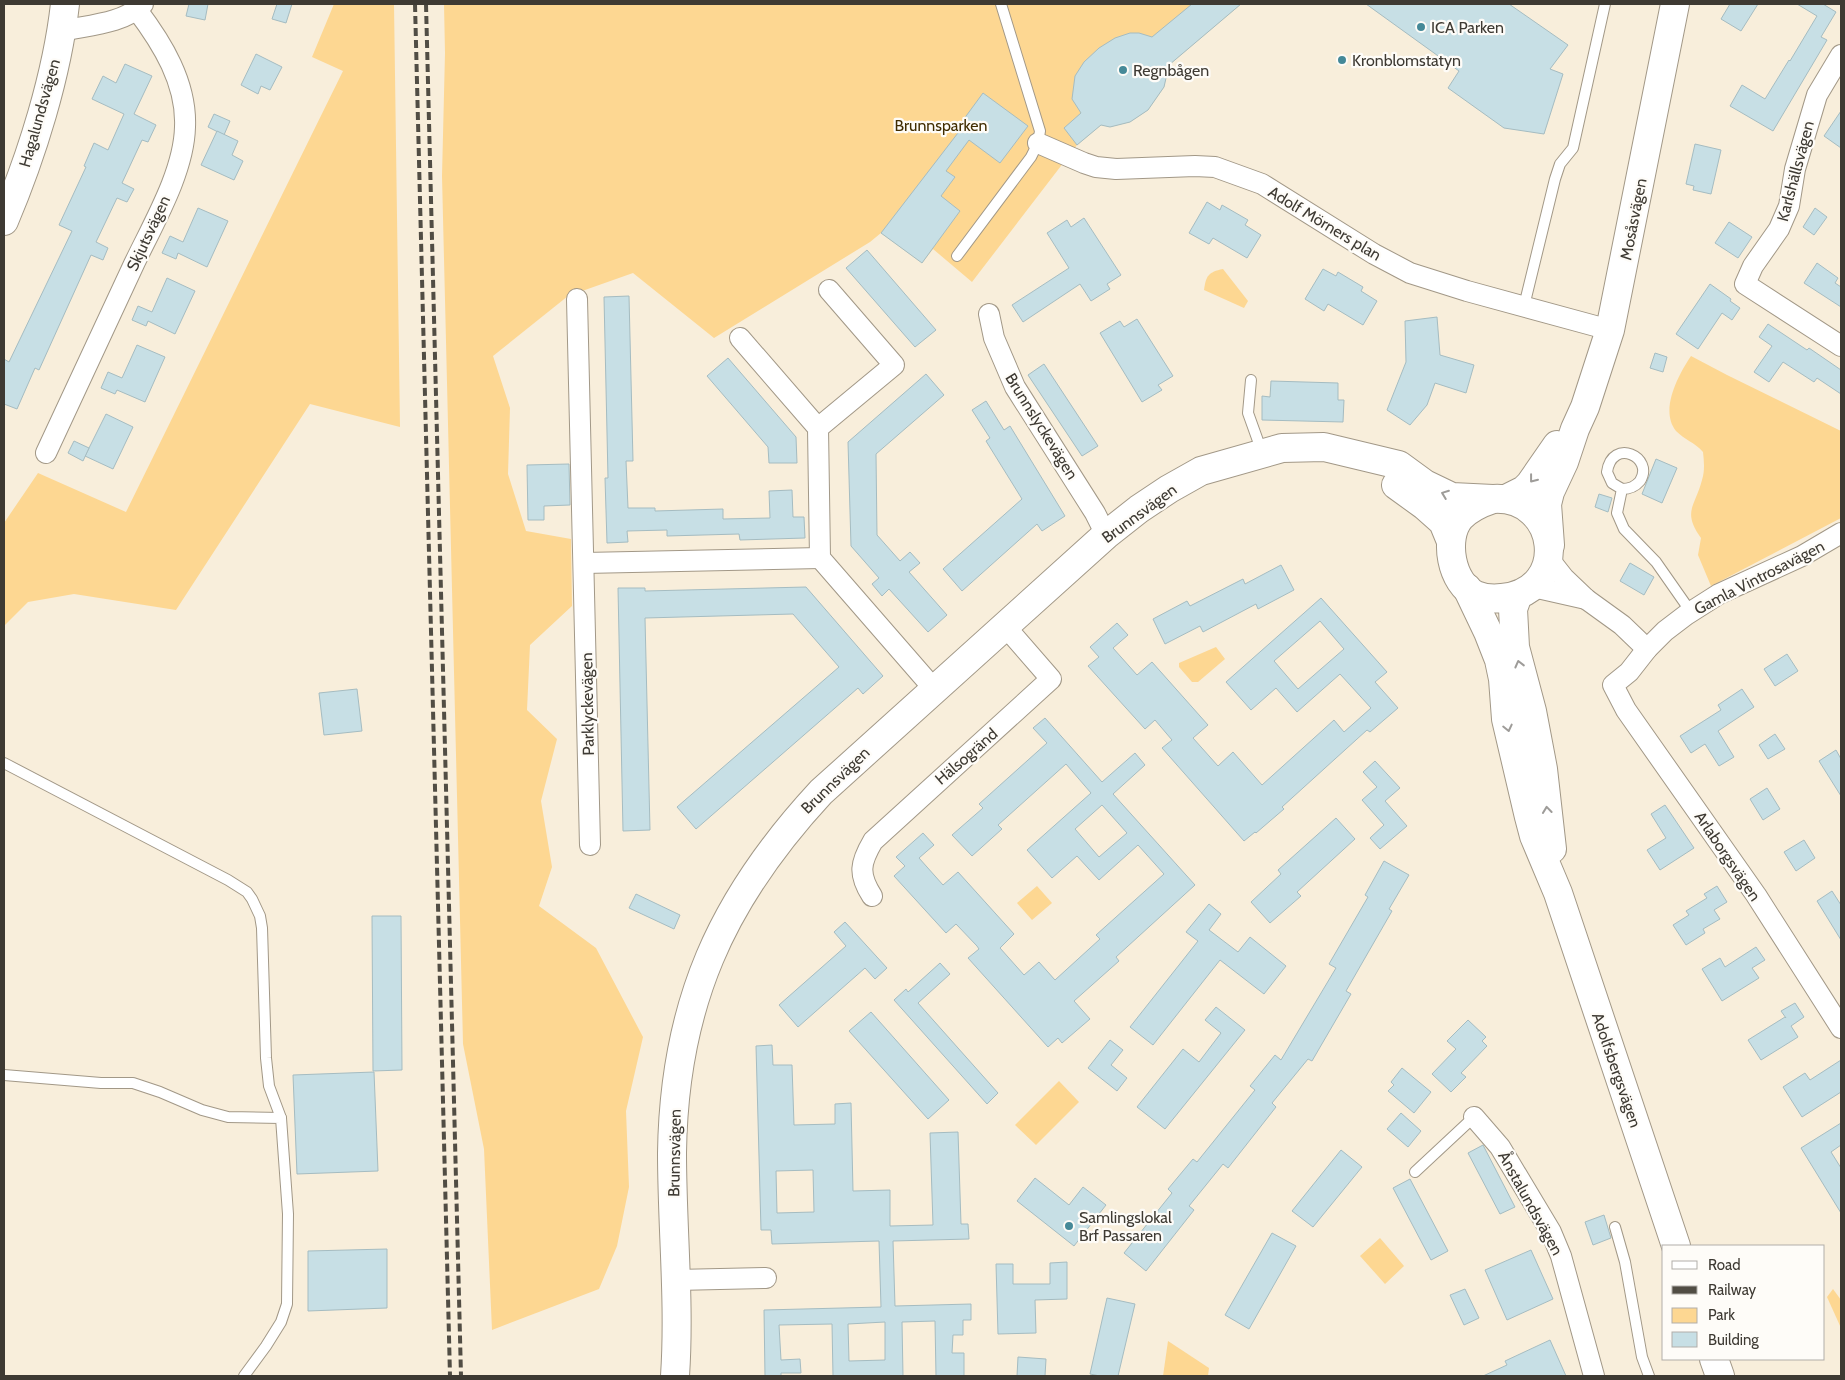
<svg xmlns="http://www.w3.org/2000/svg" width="1845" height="1380" viewBox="0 0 1845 1380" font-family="Cabin,sans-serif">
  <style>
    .green { fill: #fdd792 }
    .building { fill: #c7dfe5; stroke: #a5bcc1; fill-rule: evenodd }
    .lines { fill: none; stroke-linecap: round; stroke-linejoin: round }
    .lane-casing { stroke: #a29887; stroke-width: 12 }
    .street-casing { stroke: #a29887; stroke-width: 22 }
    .secondary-casing { stroke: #a29887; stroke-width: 30 }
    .lane { stroke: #fff; stroke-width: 10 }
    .street { stroke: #fff; stroke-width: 20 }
    .secondary { stroke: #fff; stroke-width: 28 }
    .rail { stroke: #514d44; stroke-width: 4; stroke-dasharray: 8 4; stroke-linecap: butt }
    .oneway { stroke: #9e9c99 }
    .poi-dot { fill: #458998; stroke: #fefcf8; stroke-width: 2 }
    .labels { text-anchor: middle; stroke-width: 4.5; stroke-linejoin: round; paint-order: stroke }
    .poi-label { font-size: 16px; fill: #3e3a33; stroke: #fefcf8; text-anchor: start }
    .street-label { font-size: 16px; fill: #3e3a33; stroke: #fefcf8 }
    .park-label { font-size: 16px; fill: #402c00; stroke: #fefcf8 }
  </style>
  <rect width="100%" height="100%" fill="#f8eedb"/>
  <g class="green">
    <path d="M334 4H394L400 427 310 404 176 610 74 594 28 602 4 626V523L38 473 126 512 343 71 312 57Z"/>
    <path d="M444 4H1241L1169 65 1164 87 1148 110 1130 122 1110 127 1101 125 1077 145 972 282 933 249 922 263 881 233 870 242 714 338 633 273 568 296 493 356 510 408 508 474 526 531 571 539 572 606 530 645 527 710 557 739 541 801 552 867 539 906 596 948 643 1037 626 1111 629 1187 617 1246 599 1289 492 1330 484 1149 463 1044 442 176 445 53Z"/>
    <path d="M1223 269 1248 301 1244 308 1204 290C1206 276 1208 272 1223 269Z"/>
    <path d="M1691 356 1727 375 1841 431V518L1711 586 1698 555 1701 538C1682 511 1695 507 1702 480 1705 471 1704 461 1703 452 1694 442 1685 440 1676 431 1659 410 1679 374 1691 356Z"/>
    <path d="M1216 647 1225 659 1198 682H1192L1179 667V663Z"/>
    <path d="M1037 886 1052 903 1032 920 1017 903Z"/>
    <path d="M1059 1081 1079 1102 1036 1145 1015 1125Z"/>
    <path d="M1380 1238 1404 1266 1385 1284 1360 1256Z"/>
    <path d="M1833 1289 1841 1300V1328L1827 1297Z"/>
    <path d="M1168 1341 1209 1368 1208 1376H1163Z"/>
  </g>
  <g class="building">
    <path d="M189 4H208L205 20 186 16Z"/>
    <path d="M277 4H292L286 23 272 19Z"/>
    <path d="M1192 4H1241L1169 65 1164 87 1148 110 1130 122 1110 127 1101 125 1077 145 1064 128 1081 113 1072 99 1075 76 1084 62 1099 48 1115 38 1130 33H1139L1152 37Z"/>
    <path d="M1366 4H1509L1568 45 1550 69 1563 74 1544 134 1504 128 1448 88 1459 71Z"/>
    <path d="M1730 4H1758L1741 31 1721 19Z"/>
    <path d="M1797 4H1823L1836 12 1821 37 1827 40 1773 131 1730 106 1742 85 1765 99 1789 60 1790 61 1817 16Z"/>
    <path d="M256 54 282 67 270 90 261 86 258 94 241 85Z"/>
    <path d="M125 64 152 76 134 114 156 125 148 142 142 140 122 183 134 189 127 202 117 198 96 242 108 248 103 260 91 255 39 370 35 368 17 409 4 404V359L9 362 72 231 59 225 86 167 84 166 94 143 108 150 124 114 92 99 103 76 116 83Z"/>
    <path d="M983 93 1028 126 1000 163 969 140 946 171 955 177 941 196 960 211 922 263 881 233 961 129 958 127Z"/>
    <path d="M1841 111V148L1824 136Z"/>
    <path d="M214 114 230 121 224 135 208 127Z"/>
    <path d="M217 131 238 141 232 155 243 161 234 180 201 165Z"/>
    <path d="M1695 144 1721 150 1711 194 1693 190 1694 186 1686 184Z"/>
    <path d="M1207 202 1220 210 1222 205 1248 220 1245 225 1261 235 1247 258 1213 238 1209 244 1189 233Z"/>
    <path d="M198 208 228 221 207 267 178 253 176 259 162 253 170 236 183 242Z"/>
    <path d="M1815 208 1827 217 1814 235 1803 227Z"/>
    <path d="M1084 218 1121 275 1107 284 1110 289 1091 301 1080 284 1023 322 1012 305 1069 268 1047 233 1067 220 1071 227Z"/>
    <path d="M1729 222 1752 237 1738 258 1715 243Z"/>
    <path d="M867 250 936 330 915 347 846 268Z"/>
    <path d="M1817 263 1838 278 1835 283 1841 287V307L1804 283Z"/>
    <path d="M1323 269 1336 276 1338 272 1363 287 1361 291 1377 301 1363 325 1328 304 1324 311 1305 299Z"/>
    <path d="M167 278 195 291 175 334 148 321 146 326 132 320 138 306 152 312Z"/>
    <path d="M1710 284 1731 299 1730 301 1740 308 1732 320 1722 313 1698 349 1676 334Z"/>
    <path d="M629 296 633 461H626L628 508H655V511L723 509V519L770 518 769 491 792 490 793 517H804L805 538 740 540 739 534 667 536V530L627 531 628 542 607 543 605 478H608L604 297Z"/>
    <path d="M1437 317 1440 355 1474 365 1466 393 1435 383 1427 405 1410 425 1387 410 1406 362 1405 321Z"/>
    <path d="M1137 319 1173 376 1158 385 1162 390 1142 402 1100 333 1120 321 1124 327Z"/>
    <path d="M1768 324 1807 350 1809 348 1841 370V394L1817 378 1814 382 1783 362 1769 382 1754 372 1772 346 1759 337Z"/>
    <path d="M137 345 165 357 145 402 117 390 115 394 101 388 108 372 122 378Z"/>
    <path d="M1655 353 1667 357 1663 372 1650 368Z"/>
    <path d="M728 358 796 437 797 463H769L768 447 707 376Z"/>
    <path d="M1044 364 1098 446 1082 456 1028 375Z"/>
    <path d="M926 374 944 395 876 454 877 535 900 561 910 552 920 563 909 572 947 615 928 632 889 589 882 596 872 584 879 578 851 546 848 442Z"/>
    <path d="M1271 381 1338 383V400H1344L1343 422 1262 420V396L1270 397Z"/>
    <path d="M986 401 1004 430 1010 426 1065 516 1042 531 1037 524 962 591 943 569 1022 499 986 441 990 438 972 410Z"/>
    <path d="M106 414 133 427 113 469 85 456Z"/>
    <path d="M74 441 89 448 83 461 68 453Z"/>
    <path d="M1656 459 1677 468 1662 503 1642 494Z"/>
    <path d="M569 464 570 505 544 506V520H528L527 465Z"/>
    <path d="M1599 494 1612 498 1608 512 1595 507Z"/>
    <path d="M1630 563 1654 577 1644 595 1620 581Z"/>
    <path d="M1281 565 1294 590 1258 609 1256 604 1203 632 1200 626 1165 644 1153 619 1187 601 1190 606 1243 579 1245 584Z"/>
    <path d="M806 587 883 676 863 694 858 688 696 829 677 807 839 667 793 614 645 618 650 830 623 831 618 588H645V591Z"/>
    <path d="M1321 598 1387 672 1375 682 1398 708 1370 732 1367 730 1282 807 1284 809 1256 833 1255 832 1244 841 1162 748 1172 740 1155 720 1145 729 1088 666 1099 657 1090 647 1117 623 1128 635 1113 648 1137 675 1152 662 1208 725 1193 738 1218 766 1233 752 1262 785 1334 720 1344 732 1371 708 1340 674 1297 712 1276 688 1251 710 1226 682ZM1320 621 1344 649 1298 689 1274 661Z"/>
    <path d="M1787 654 1798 671 1775 686 1764 669Z"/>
    <path d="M357 689 362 731 324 735 319 693Z"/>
    <path d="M1742 689 1754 707 1718 731 1734 757 1719 766 1705 744 1691 753 1680 736 1721 710 1718 705Z"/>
    <path d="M1045 718 1102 782 1135 753 1145 765 1113 794 1195 885 1116 957 1119 961 1074 1001 1090 1019 1062 1043 1058 1038 1048 1047 968 958 979 949 977 946 956 924 946 933 894 876 905 866 896 857 923 833 934 845 919 858 943 885 958 872 1014 934 1000 948 1024 975 1039 962 1055 980 1100 939 1096 935 1164 874 1138 845 1099 880 1077 856 1052 878 1027 850 1091 793 1066 764 998 825 1002 829 972 856 952 835 983 808 979 804 1047 743 1033 728ZM1102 805 1127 833 1099 857 1075 829Z"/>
    <path d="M1775 734 1785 749 1768 759 1759 745Z"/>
    <path d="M1836 750 1841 759V796L1819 761Z"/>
    <path d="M1375 761 1400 788 1385 801 1407 826 1380 849 1370 838 1384 825 1362 800 1377 787 1363 772Z"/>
    <path d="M1767 788 1780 809 1763 820 1750 799Z"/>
    <path d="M1665 805 1694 848 1660 870 1647 850 1666 838 1651 814Z"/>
    <path d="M1336 818 1355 839 1297 892 1301 896 1270 923 1251 902 1281 874 1278 870Z"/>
    <path d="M1804 840 1815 858 1796 871 1784 852Z"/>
    <path d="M1384 861 1409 875 1389 909 1392 911 1346 991 1351 994 1312 1061 1308 1059 1272 1103 1276 1107 1228 1168 1223 1164 1189 1206 1194 1210 1146 1271 1124 1253 1172 1193 1168 1189 1193 1159 1197 1162 1255 1090 1250 1086 1275 1055 1281 1060 1336 968 1329 964 1368 897 1365 895Z"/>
    <path d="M1717 886 1727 902 1714 910 1720 919 1703 929 1705 933 1686 945 1673 925 1689 915 1686 911 1707 898 1704 894Z"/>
    <path d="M1832 891 1841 905V940L1817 901Z"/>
    <path d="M636 894 680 915 674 929 629 908Z"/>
    <path d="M1209 904 1221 914 1209 930 1238 952 1250 937 1286 966 1264 994 1220 960 1153 1045 1130 1027 1198 941 1186 932Z"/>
    <path d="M372 916H401L402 1070 373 1071Z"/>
    <path d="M845 922 887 968 875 979 865 968 798 1027 779 1005 846 946 834 932Z"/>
    <path d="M1756 947 1765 960 1752 968 1759 978 1722 1001 1702 969 1720 958 1725 967Z"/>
    <path d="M940 963 950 974 918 1003 998 1093 987 1104 894 1000 906 989 908 992Z"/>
    <path d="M1795 1003 1804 1017 1791 1026 1798 1037 1761 1060 1748 1040 1785 1017 1786 1018 1781 1011Z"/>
    <path d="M1216 1007 1245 1030 1165 1129 1137 1107 1183 1049 1199 1062 1221 1033 1205 1020Z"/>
    <path d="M871 1012 949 1100 928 1119 849 1031Z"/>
    <path d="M1468 1020 1486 1037 1482 1041 1487 1046 1461 1073 1466 1077 1451 1092 1432 1074 1456 1049 1447 1041Z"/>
    <path d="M1110 1040 1123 1050 1111 1065 1127 1078 1117 1091 1088 1068Z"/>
    <path d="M772 1045 773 1065H792L794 1125 835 1124V1104L851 1103 853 1191 890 1190V1226L933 1225 930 1133 958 1132 961 1224H968L969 1239 893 1241 895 1306 971 1304V1320H963V1335H953L952 1353H964V1376H936L935 1321 902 1322 903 1376H833L832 1324 779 1325 781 1360 800 1359 801 1373H781V1376H765L764 1310 881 1307 879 1241 772 1244 771 1230H761L756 1046ZM813 1170 814 1212 777 1213 776 1171ZM885 1322V1360L849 1361 848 1324Z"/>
    <path d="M1841 1060V1092L1802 1117 1783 1087 1805 1073 1810 1080Z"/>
    <path d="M1402 1068 1431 1092 1414 1113 1388 1091 1394 1085 1391 1082Z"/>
    <path d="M374 1072 378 1171 297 1174 293 1075Z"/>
    <path d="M1401 1113 1421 1131 1408 1147 1387 1129Z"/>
    <path d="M1841 1123V1145L1831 1152 1841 1168V1213L1801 1148Z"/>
    <path d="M1483 1145 1515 1207 1500 1214 1468 1153Z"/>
    <path d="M1341 1150 1362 1167 1313 1227 1292 1211Z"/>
    <path d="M1035 1178 1069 1205 1083 1187 1106 1205 1074 1246 1017 1201Z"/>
    <path d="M1410 1179 1448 1251 1431 1260 1393 1188Z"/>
    <path d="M1604 1215 1611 1238 1593 1245 1585 1222Z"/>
    <path d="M1272 1233 1296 1246 1249 1329 1225 1315Z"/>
    <path d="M387 1249V1308L308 1311V1251Z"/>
    <path d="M1531 1250 1553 1299 1507 1320 1485 1270Z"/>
    <path d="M1067 1262V1299L1035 1300 1036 1333 998 1334 996 1264H1013V1284H1050V1263Z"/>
    <path d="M1465 1289 1479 1318 1464 1325 1450 1295Z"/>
    <path d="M1107 1298 1135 1304 1118 1376H1100L1090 1374Z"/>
    <path d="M1550 1340 1566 1376H1483L1507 1365 1505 1361Z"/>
    <path d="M1018 1357 1046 1359 1045 1376H1017Z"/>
  </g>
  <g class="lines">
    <g class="lane-casing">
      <g id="lane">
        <path d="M957 256 1031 157 1038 143 1040 131 1001 4"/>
        <path d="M1524 306 1555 179 1560 164 1573 148 1605 4"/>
        <path d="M1251 380 1248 413 1262 452"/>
        <path d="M1622 489 1612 483 1607 472C1612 437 1655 457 1640 481 1635 487 1630 489 1622 489L1617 513 1624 529 1656 562 1691 612"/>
        <path d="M4 763 228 880 247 892 252 899 260 916 262 928 266 1058 269 1086 281 1118"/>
        <path d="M4 1075 101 1083H133L160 1092 202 1110 228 1117 281 1118 288 1214 287 1304 281 1322 266 1346 244 1376"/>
        <path d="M1415 1172 1474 1117"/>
        <path d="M1615 1227 1625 1262 1642 1357 1649 1376"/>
      </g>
    </g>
    <g class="street-casing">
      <g id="street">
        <path d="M62 31C89 25 123 24 143 4"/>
        <path d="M1841 55 1817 95 1795 169 1789 206 1779 229 1753 266 1745 284 1841 346"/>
        <path d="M1038 143 1084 163 1096 167 1116 169 1195 166 1215 167 1262 184 1374 254 1410 273 1467 291 1610 330"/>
        <path d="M577 299 590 845"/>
        <path d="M989 314 994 338 1015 387 1095 513 1106 535"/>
        <path d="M740 338 818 428 820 558 934 689"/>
        <path d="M818 428 894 365 829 290"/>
        <path d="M46 453C75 390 105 327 134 264 153 224 184 172 185 127 187 83 162 43 137 10"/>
        <path d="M1841 533 1802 556 1719 594 1686 615 1665 631 1647 649 1629 672 1613 685 1626 710 1756 895 1841 1028"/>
        <path d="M1549 559 1564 578 1586 599 1622 625 1647 649"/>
        <path d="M584 563 820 558"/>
        <path d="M1533 587 1586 599"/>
        <path d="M872 896C858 874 860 863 873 841L1051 679 1004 625"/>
        <path d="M1474 1117 1500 1147 1551 1232 1561 1256 1594 1376"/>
        <path d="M676 1280 766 1278"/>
      </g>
    </g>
    <g class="secondary-casing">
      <g id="secondary">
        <path d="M4 221C32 155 57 75 65 4"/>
        <path d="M1396 485 1425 506 1443 522 1450 539"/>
        <path d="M1493 499C1559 495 1572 591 1502 598 1494 599 1483 598 1476 595 1451 584 1443 538 1460 518 1469 508 1481 503 1493 499Z"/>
        <path d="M1506 499 1524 490 1530 484 1557 445"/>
        <path d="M1550 545 1547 504 1550 492 1564 462 1575 429 1585 407 1610 330 1675 4"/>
        <path d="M1467 588 1488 632 1499 660 1503 679 1506 719 1529 817 1534 836 1558 893 1676 1246"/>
        <path d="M1518 595 1513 609 1515 647 1532 711 1543 769 1552 849"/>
        <path d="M1714 1359 1720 1376"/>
        <path d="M675 1376C680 1302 672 1228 672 1153 674 1005 721 900 821 792L1106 535 1139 509 1169 489 1201 471 1282 448 1324 447 1399 465 1425 484 1452 497 1493 499"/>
      </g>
    </g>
    <use href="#lane" class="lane"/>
    <use href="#street" class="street"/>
    <use href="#secondary" class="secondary"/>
    <g class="rail">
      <path d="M415 4 450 1376"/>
      <path d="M426 4 461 1376"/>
    </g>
  </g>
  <defs><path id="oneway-chevron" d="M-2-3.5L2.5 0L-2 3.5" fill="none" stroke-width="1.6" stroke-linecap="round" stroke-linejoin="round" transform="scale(1.25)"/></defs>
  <g class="oneway">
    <use href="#oneway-chevron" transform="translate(1533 479) rotate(128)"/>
    <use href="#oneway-chevron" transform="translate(1445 494) rotate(-159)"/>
    <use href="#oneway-chevron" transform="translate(1519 664) rotate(-104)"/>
    <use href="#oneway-chevron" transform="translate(1508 728) rotate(77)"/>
    <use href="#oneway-chevron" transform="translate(1547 810) rotate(-96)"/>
  </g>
  <g class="poi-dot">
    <circle cx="1421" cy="27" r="5"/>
    <circle cx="1342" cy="60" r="5"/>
    <circle cx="1123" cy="70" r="5"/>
    <circle cx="1069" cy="1226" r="5"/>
  </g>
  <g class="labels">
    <g class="poi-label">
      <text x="1431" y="33">ICA Parken</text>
      <text x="1352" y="66">Kronblomstatyn</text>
      <text x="1133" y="76">Regnbågen</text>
      <text x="1079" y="1223">Samlingslokal<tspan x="1079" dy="18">Brf Passaren</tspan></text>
    </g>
    <g class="street-label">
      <text transform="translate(39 113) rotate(-74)" y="6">Hagalundsvägen</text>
      <text transform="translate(1795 171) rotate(-75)" y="6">Karlshällsvägen</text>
      <text transform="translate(1633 219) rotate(-79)" y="6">Mosåsvägen</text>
      <text transform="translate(1325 223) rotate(31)" y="6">Adolf Mörners plan</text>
      <text transform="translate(148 233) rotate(-65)" y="6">Skjutsvägen</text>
      <text transform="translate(1042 426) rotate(58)" y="6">Brunnslyckevägen</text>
      <text transform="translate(1139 513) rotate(-36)" y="6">Brunnsvägen</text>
      <text transform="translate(1759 577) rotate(-27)" y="6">Gamla Vintrosavägen</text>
      <text transform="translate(587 704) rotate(-91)" y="6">Parklyckevägen</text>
      <text transform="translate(966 756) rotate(-41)" y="6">Hälsogränd</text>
      <text transform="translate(835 780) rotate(-44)" y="6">Brunnsvägen</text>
      <text transform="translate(1728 856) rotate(56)" y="6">Arlaborgsvägen</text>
      <text transform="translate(1617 1070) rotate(71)" y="6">Adolfsbergsvägen</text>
      <text transform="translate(674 1153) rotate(-89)" y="6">Brunnsvägen</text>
      <text transform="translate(1531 1203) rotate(61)" y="6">Ånstalundsvägen</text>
    </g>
    <g class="park-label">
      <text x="941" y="131">Brunnsparken</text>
    </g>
  </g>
  <rect width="1845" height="1380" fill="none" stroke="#3e3a33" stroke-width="10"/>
  <rect x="1662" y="1245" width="162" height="115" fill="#fefcf8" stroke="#b1aea9"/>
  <rect x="1672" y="1261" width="25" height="8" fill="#ffffff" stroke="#b1aea9"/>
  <text x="1708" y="1270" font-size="15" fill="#3e3a33">Road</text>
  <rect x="1672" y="1286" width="25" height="8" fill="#514d44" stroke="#b1aea9"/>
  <text x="1708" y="1295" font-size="15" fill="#3e3a33">Railway</text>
  <rect x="1672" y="1308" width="25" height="15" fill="#fdd792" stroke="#b1aea9"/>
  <text x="1708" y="1320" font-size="15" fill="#3e3a33">Park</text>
  <rect x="1672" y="1332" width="25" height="15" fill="#c7dfe5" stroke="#b1aea9"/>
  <text x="1708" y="1345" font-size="15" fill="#3e3a33">Building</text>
</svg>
